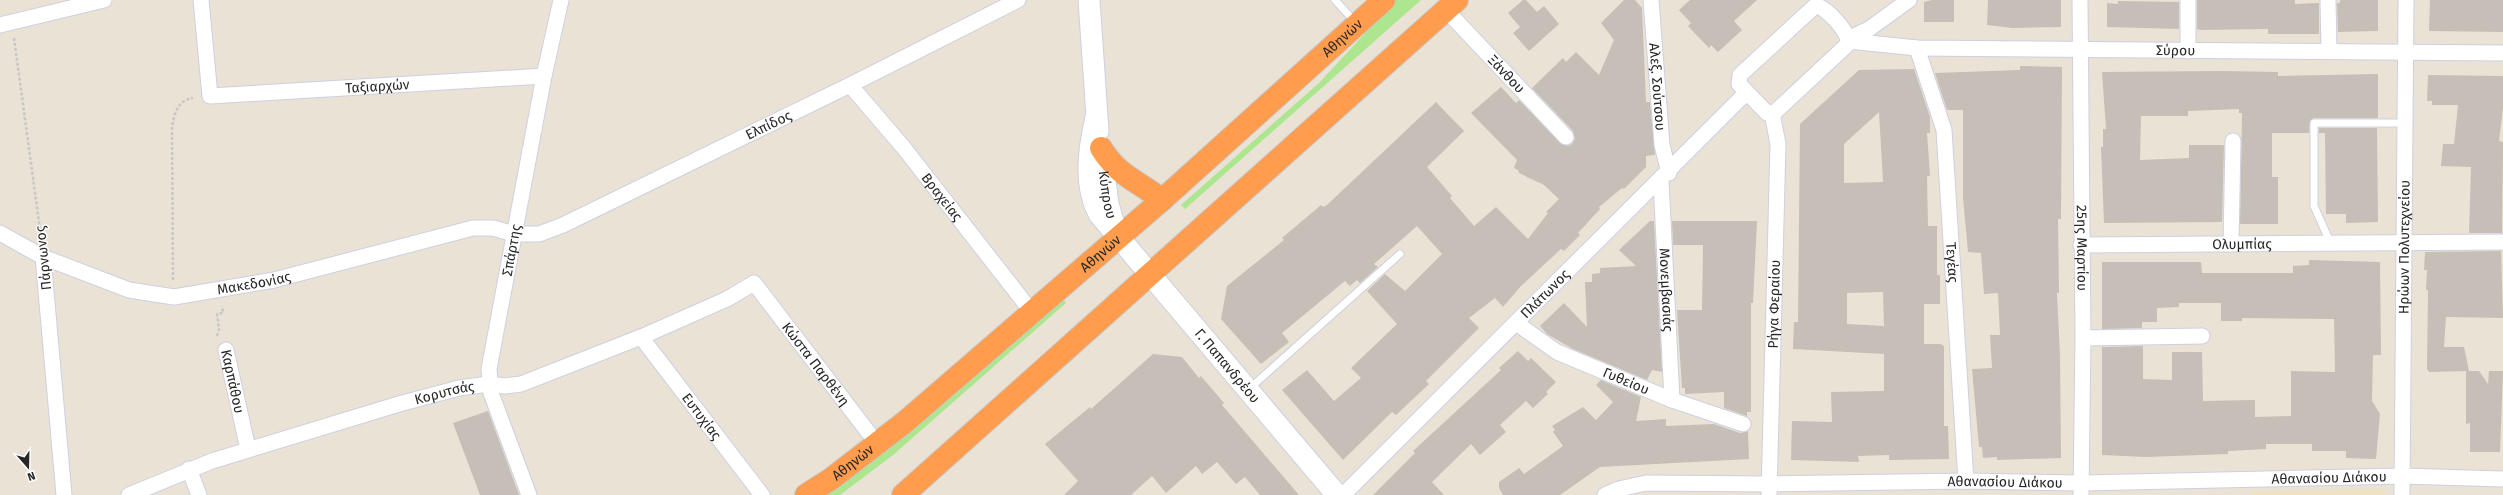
<svg xmlns="http://www.w3.org/2000/svg" width="2503" height="495" viewBox="0 0 2503 495" font-family="'Fira Sans',sans-serif">
  <style>
    .education { fill: #eee1c4 }
    .green { fill: #ace68e }
    .building { fill: #c6bfb7; fill-rule: evenodd }
    .lines { fill: none; stroke-linecap: round; stroke-linejoin: round }
    .lane-casing { stroke: #ccd0e1; stroke-width: 9 }
    .street-casing { stroke: #ccd0e1; stroke-width: 17 }
    .secondary-casing { stroke: #ccd0e1; stroke-width: 23 }
    .highway-casing { stroke: #c7c7c7; stroke-width: 24 }
    .path { stroke: #c7c7c7; stroke-width: 2.5; stroke-dasharray: 3 2; stroke-linecap: butt }
    .lane { stroke: #fff; stroke-width: 7 }
    .street { stroke: #fff; stroke-width: 15 }
    .secondary { stroke: #fff; stroke-width: 21 }
    .highway { stroke: #ff9c4d; stroke-width: 22 }
    .labels { text-anchor: middle; stroke-width: 3; stroke-linejoin: round; paint-order: stroke }
    .street-label { font-size: 14px; fill: #272727; stroke: #fff }
  </style>
  <rect width="100%" height="100%" fill="#ebe2d6"/>
  <path class="education" d="M2385 489V495H2251V491Z"/>
  <g class="green">
    <path d="M1396 0H1421L1185 209 1181 205 1319 83Z"/>
    <path d="M1061 297 1066 303 893 455 840 495H824Z"/>
  </g>
  <g class="building">
    <path d="M1523 0H1526L1537 12 1544 6 1559 24 1529 51 1513 33 1520 27 1508 13Z"/>
    <path d="M1624 0H1635L1642 8 1646 102H1650L1655 155 1646 156V167L1624 189 1622 188 1599 207 1600 209 1578 233 1580 235 1564 251 1561 249 1521 286 1503 307 1495 298 1469 318 1479 328 1426 381 1429 384 1396 415 1392 412 1343 460 1282 390 1307 370 1334 401 1361 378 1351 368 1397 324 1367 291 1385 274 1405 291 1442 254 1417 226 1374 264 1378 267 1360 283 1357 280 1350 286 1345 281 1282 333 1289 342 1261 364 1221 319 1227 286 1284 240 1282 238 1321 205 1323 207 1327 205 1436 102 1464 131 1427 167 1452 196 1450 198 1474 226 1496 207 1528 239 1548 213 1546 212 1559 199 1544 185 1519 173 1518 170 1514 168 1517 160 1471 113 1501 87 1516 103 1519 100 1560 143 1568 146 1572 144 1575 139 1573 131 1532 88 1563 58 1566 62 1576 52 1599 75 1614 40 1601 23Z"/>
    <path d="M1690 0H1757L1734 21 1742 30 1718 52 1711 45 1709 48 1688 26 1691 23 1679 10Z"/>
    <path d="M1932 0H1954V22H1924V2Z"/>
    <path d="M1988 0H2061V27L2012 28 1987 25Z"/>
    <path d="M2197 0H2295V4L2319 3V34H2268V29L2200 30 2197 29Z"/>
    <path d="M2340 0H2378V31L2338 32 2337 3H2340Z"/>
    <path d="M2430 0H2503V32L2429 31Z"/>
    <path d="M2118 1 2179 2V29L2107 27V3L2118 4Z"/>
    <path d="M2020 66 2062 67 2061 219H2058L2059 293H2057L2060 355 2061 458 1997 460V457L1983 458 1982 447H1979L1972 369 1992 368 1990 335H2000L1998 293 1984 294 1981 253 1968 252 1963 198V110H1947L1935 73 2020 70Z"/>
    <path d="M1914 69 1930 117V133H1927L1930 176H1927L1928 226H1937V275H1940V304H1924V344H1941L1944 346V426H1948L1949 459 1889 460V455L1858 456 1859 462 1791 460 1792 421 1832 422 1831 392 1884 391V354L1793 349 1794 322H1798L1800 124 1859 70ZM1879 112 1883 182 1844 183V144ZM1883 292 1884 326 1847 324V293Z"/>
    <path d="M2221 71 2278 72V76L2378 74V118H2314L2310 121 2309 133H2272V177H2278V224H2240L2242 113H2239V109L2188 111V116H2141L2140 160 2189 158V145H2224L2222 222 2104 223 2101 147H2103V129H2106L2102 72Z"/>
    <path d="M2428 75 2503 76V107L2499 141 2503 142 2502 233H2469L2471 167 2441 166 2443 144H2454L2458 105H2432V101H2427Z"/>
    <path d="M2319 128H2377L2378 222 2346 223V214H2326L2325 133H2319Z"/>
    <path d="M1650 221H1654L1662 372 1652 370 1647 380 1573 349 1547 334 1540 326 1564 303 1587 327 1585 282H1592V274L1600 273V268L1636 266 1619 250Z"/>
    <path d="M1672 221H1757L1753 303H1751V412H1747V416L1724 408V392L1685 394V388H1682L1677 310H1702L1703 245H1673Z"/>
    <path d="M2501 251 2503 318 2446 317 2444 347H2464L2469 371H2479L2488 384 2489 371H2503L2500 452H2470V423L2466 424V371L2429 372 2427 369 2428 290H2426L2427 270H2424L2425 252Z"/>
    <path d="M2309 260 2380 262 2381 355H2373L2372 401 2380 414 2376 459 2346 458V451H2312V444H2266V449L2228 451V454L2146 457 2102 455V347L2143 346V379L2172 380V352H2202L2203 401 2255 400V417L2291 416V371L2335 372 2334 319 2242 318V321H2221V303H2179V307L2157 308V322H2142V328L2102 329V262H2201L2202 273H2293V266L2309 265Z"/>
    <path d="M1518 351 1528 361 1531 358 1556 382 1546 392 1548 394 1533 408 1526 401 1500 425 1506 432 1480 455 1471 444 1432 482 1444 495H1373L1415 453 1413 451 1501 370 1499 368Z"/>
    <path d="M1153 354 1182 357 1199 378 1201 376 1224 403 1222 405 1299 495H1260L1245 477 1236 484 1217 462 1202 474 1196 466 1166 493 1152 476 1131 495H1064L1078 481 1045 444 1090 407 1091 409Z"/>
    <path d="M1601 380 1641 397 1636 421 1666 419V426L1714 424 1740 433 1748 431 1749 459 1600 467 1560 495H1503L1499 488V482L1519 468 1524 474 1563 446 1553 432 1555 430 1552 426 1583 407 1596 420 1613 402 1596 385Z"/>
    <path d="M488 411 501 446 519 495H480L453 423Z"/>
  </g>
  <g class="lines">
    <g class="lane-casing">
      <g id="lane">
        <path d="M1335 0 1356 23"/>
        <path d="M2330 242 2314 206V123H2404"/>
        <path d="M1250 388 1400 254"/>
      </g>
    </g>
    <g class="street-casing">
      <g id="street">
        <path id="s1" d="M201 0 210 96 544 76"/>
        <path id="s2" d="M1651 0 1662 145 1669 173"/>
        <path id="s3" d="M2080 0 2083 338 2081 495"/>
        <path d="M2188 0V51"/>
        <path d="M2328 0 2329 51"/>
        <path d="M1815 6C1825 5 1851 34 1848 44L1775 112 1767 113 1739 84 1740 75Z"/>
        <path id="s4" d="M1446 10 1566 137"/>
        <path d="M0 25 104 0"/>
        <path d="M1849 38 1869 29 1909 0"/>
        <path id="s5" d="M1849 41 1917 48 2503 53"/>
        <path id="s6" d="M1917 48 1944 130 1966 481"/>
        <path id="s7" d="M850 85 904 148 1031 311"/>
        <path id="s8" d="M1661 181 1672 400"/>
        <path id="s9" d="M0 233 43 257 129 290 174 297 274 280 473 228H493L514 234H539L563 225 850 85 1018 0"/>
        <path d="M2231 244 2233 141"/>
        <path id="s10" d="M2081 245 2503 242"/>
        <path d="M43 257 64 495"/>
        <path id="s11" d="M1516 323 1557 352 1672 400 1743 424"/>
        <path id="s12" d="M641 337 762 495"/>
        <path d="M2083 338 2202 336"/>
        <path id="s13" d="M226 350 248 449"/>
        <path d="M189 469 199 495"/>
        <path id="s14" d="M129 495 212 461 399 404 459 388 489 384 505 386 521 384 641 337 727 299 754 283 878 445"/>
        <path id="s15" d="M529 495 491 393 489 369 544 76 561 0"/>
        <path id="s16" d="M1343 495 1746 93"/>
        <path id="s17" d="M1605 495 1619 489 1646 483 1769 484 1966 481 2082 483 2402 476 2503 479"/>
        <path id="s18" d="M1769 495 1778 144 1772 113"/>
        <path id="s19" d="M2402 495 2406 0"/>
      </g>
    </g>
    <g class="secondary-casing">
      <g id="secondary">
        <path d="M1089 0 1098 131"/>
        <path id="s20" d="M1096 117C1089 148 1083 185 1099 214L1337 495"/>
        <path id="s21" d="M1103 164 1108 204 1114 225"/>
      </g>
    </g>
    <g class="highway-casing">
      <g id="highway">
        <path d="M1101 148C1119 177 1137 180 1162 200"/>
        <path id="s22" d="M806 495 831 479 905 422 1162 200 1384 0"/>
        <path d="M903 495 1457 0"/>
      </g>
    </g>
    <g class="path">
      <path d="M14 38 41 237"/>
      <path d="M173 280 172 128C174 115 177 100 193 98"/>
      <path d="M217 336 219 329 217 314 223 313 222 306"/>
    </g>
    <use href="#lane" class="lane"/>
    <use href="#street" class="street"/>
    <use href="#secondary" class="secondary"/>
    <use href="#highway" class="highway"/>
  </g>
  <g class="labels">
    <g class="street-label">
      <text dy="5" stroke="none"><textPath href="#s22" startOffset="705">Αθηνών</textPath></text>
      <text dy="5" stroke="none"><textPath href="#s5" startOffset="327">Σύρου</textPath></text>
      <text dy="5" stroke="none"><textPath href="#s4" startOffset="88">Ξάνθου</textPath></text>
      <text dy="5" stroke="none"><textPath href="#s1" startOffset="264">Ταξιαρχών</textPath></text>
      <text dy="5" stroke="none"><textPath href="#s2" startOffset="87">Αλεξ. Σούτσου</textPath></text>
      <text dy="5" stroke="none"><textPath href="#s9" startOffset="815">Ελπίδος</textPath></text>
      <text dy="5" stroke="none"><textPath href="#s21" startOffset="31">Κύπρου</textPath></text>
      <text dy="5" stroke="none"><textPath href="#s7" startOffset="145">Βραχείας</textPath></text>
      <text dy="5" stroke="none"><textPath href="#s10" startOffset="161">Ολυμπίας</textPath></text>
      <text dy="5" stroke="none"><textPath href="#s3" startOffset="248">25ης Μαρτίου</textPath></text>
      <text dy="5" stroke="none"><textPath href="#s19" startOffset="248">Ηρώων Πολυτεχνείου</textPath></text>
      <text dy="5" stroke="none"><textPath href="#s15" startOffset="254">Σπάρτης</textPath></text>
      <text dy="5" stroke="none"><textPath href="#s22" startOffset="381">Αθηνών</textPath></text>
      <text transform="translate(43 258) rotate(-96)" y="5">Πάρνωνος</text>
      <text dy="5" stroke="none"><textPath href="#s6" startOffset="219">Τεγέας</textPath></text>
      <text dy="5" stroke="none"><textPath href="#s9" startOffset="268">Μακεδονίας</textPath></text>
      <text dy="5" stroke="none"><textPath href="#s8" startOffset="109">Μονεμβασιάς</textPath></text>
      <text dy="5" stroke="none"><textPath href="#s16" startOffset="285">Πλάτωνος</textPath></text>
      <text dy="5" stroke="none"><textPath href="#s18" startOffset="191">Ρήγα Φεραίου</textPath></text>
      <text dy="5" stroke="none"><textPath href="#s14" startOffset="766">Κώστα Παρθένη</textPath></text>
      <text dy="5" stroke="none"><textPath href="#s20" startOffset="298">Γ. Παπανδρέου</textPath></text>
      <text dy="5" stroke="none"><textPath href="#s11" startOffset="125">Γυθείου</textPath></text>
      <text dy="5" stroke="none"><textPath href="#s13" startOffset="32">Καρπάθου</textPath></text>
      <text dy="5" stroke="none"><textPath href="#s14" startOffset="332">Κορυτσάς</textPath></text>
      <text dy="5" stroke="none"><textPath href="#s12" startOffset="100">Ευτυχίας</textPath></text>
      <text dy="5" stroke="none"><textPath href="#s22" startOffset="57">Αθηνών</textPath></text>
      <text dy="5" stroke="none"><textPath href="#s17" startOffset="726">Αθανασίου Διάκου</textPath></text>
      <text dy="5" stroke="none"><textPath href="#s17" startOffset="402">Αθανασίου Διάκου</textPath></text>
    </g>
  </g>
  <g transform="translate(28 467) rotate(160)" stroke="#ffffff" stroke-width="3" paint-order="stroke">
  <path d="M0-3L7 15L0 10L-7 15Z" fill="#272727"/>
  <text y="-6" font-size="11" font-weight="bold" text-anchor="middle" fill="#272727">N</text>
  </g>
</svg>
